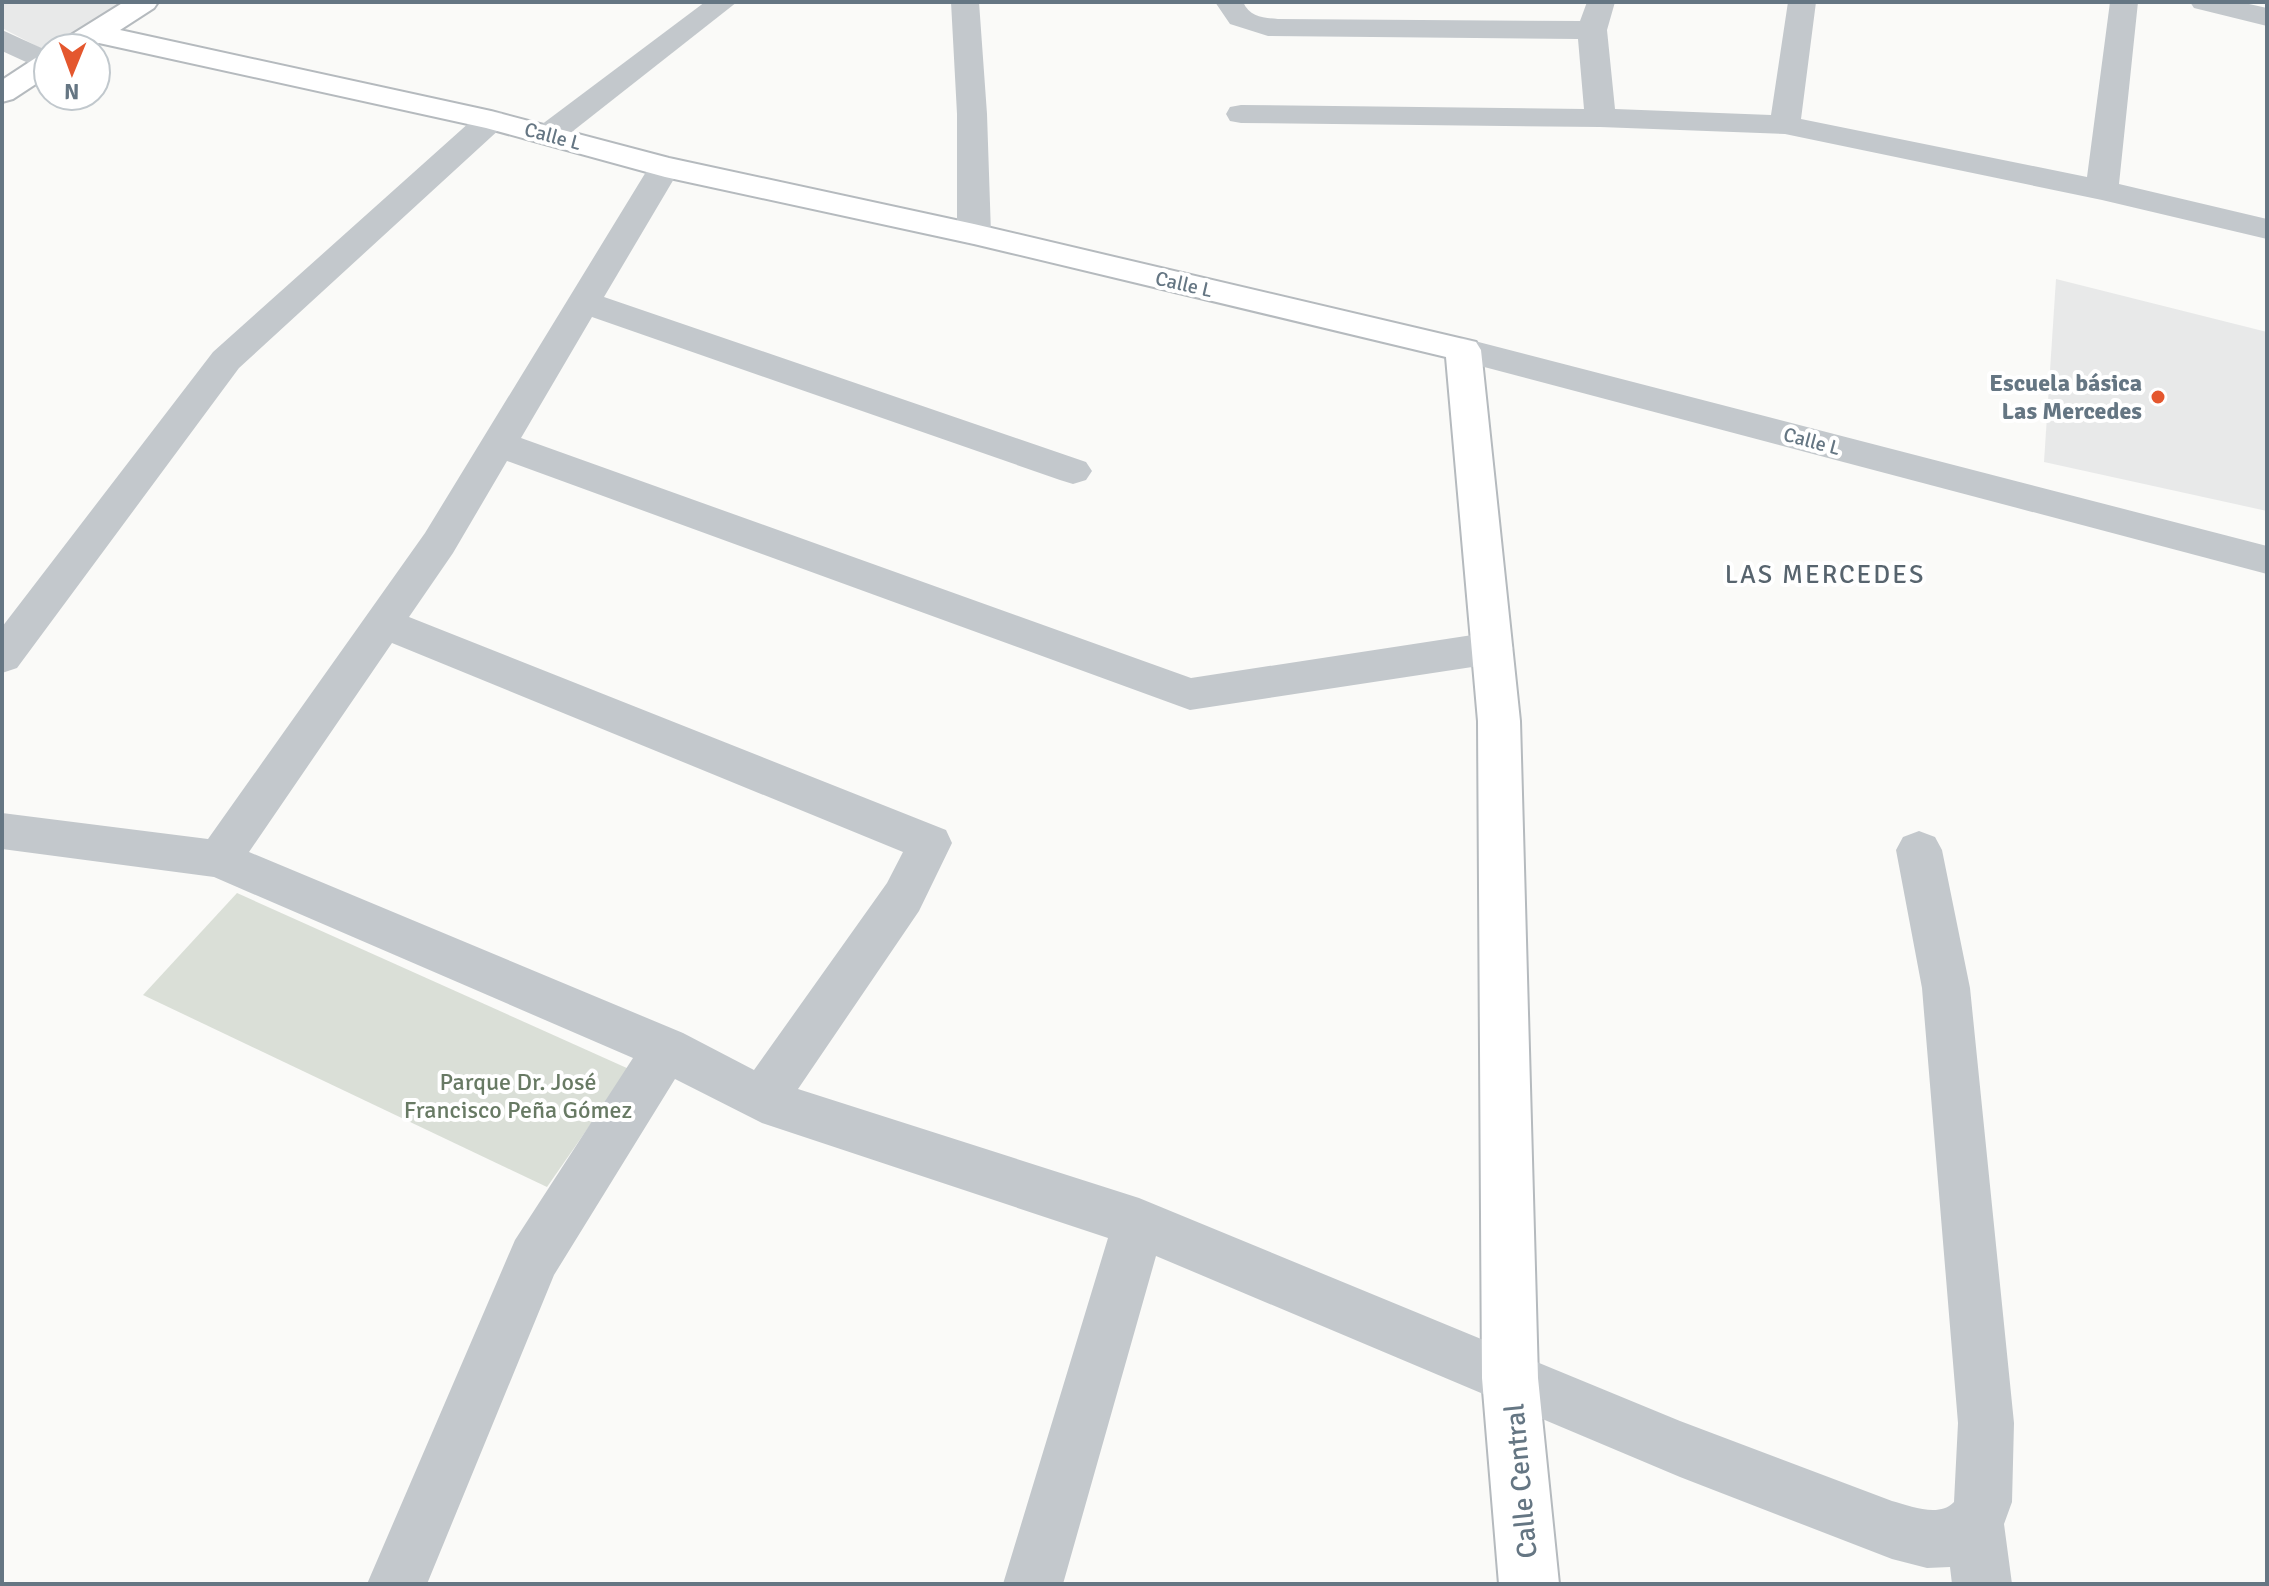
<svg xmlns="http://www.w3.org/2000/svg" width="2269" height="1586" viewBox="0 0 2269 1586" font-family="Signika,sans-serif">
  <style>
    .built { fill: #e8e9e9 }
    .green { fill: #dadfd7 }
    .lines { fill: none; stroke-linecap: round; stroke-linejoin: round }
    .major-casing { stroke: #b5babe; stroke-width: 4 }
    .minor { fill: #c3c8cc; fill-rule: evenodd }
    .major { fill: #fff; fill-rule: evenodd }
    .poi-dot { fill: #e4572e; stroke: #fff; stroke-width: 3 }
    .labels { text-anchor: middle; stroke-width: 8; stroke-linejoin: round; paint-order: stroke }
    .far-street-label { font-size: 20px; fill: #657683; stroke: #fff }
    .poi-label { font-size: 24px; font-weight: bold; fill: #657683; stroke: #fff; text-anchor: end }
    .park-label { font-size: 24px; fill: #687a64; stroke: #fff }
    .neighbourhood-label { font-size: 26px; letter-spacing: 2px; fill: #57646e; stroke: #fff }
    .near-street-label { font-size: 28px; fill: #657683; stroke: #fff }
  </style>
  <rect width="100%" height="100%" fill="#fafaf8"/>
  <g class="built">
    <path d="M2 2H128L57 48H48V52L2 28Z"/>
    <path d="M2056 279 2267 332V511L2044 462Z"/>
  </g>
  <path class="green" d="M237 893 629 1069 547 1187 143 995Z"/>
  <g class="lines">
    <g class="major-casing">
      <g id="major">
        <path d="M124 2H158L154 8 120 30 491 111 669 158 974 224 1476 342 1481 350 1520 721 1538 1378 1559 1584H1499L1482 1378 1478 721 1446 357 974 244 665 177 486 128 99 43 88 48 71 47 66 41 71 35Z"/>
        <path d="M48 54V76L13 99 2 102V80L37 57Z"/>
      </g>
    </g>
    <g class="minor">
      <path d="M705 2H737L559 142 548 144 537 142 532 135 537 128Z"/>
      <path d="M951 2H979L987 114 991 234 986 241 974 244 962 241 957 234V114Z"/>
      <path d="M1215 2H1243C1250 17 1263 18 1278 19L1580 21 1587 2H1615L1607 30 1615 109 1771 115 1788 2H1816L1801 119 2087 177 2110 2H2138L2119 184 2267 219V239L2102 200 1785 134 1600 127 1241 123 1230 121 1226 114 1230 107 1241 105 1584 109 1578 39 1268 36 1230 24Z"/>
      <path d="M2190 2H2240L2267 8V26L2194 8Z"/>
      <path d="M2 30 48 51V72L2 51Z"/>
      <path d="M491 111 502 113 506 120 502 127 239 368 17 668 2 673V627L213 352 480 113Z"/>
      <path d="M665 157 676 160 681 167 604 297 1086 462 1092 471 1086 480 1073 484 1060 480 592 317 521 438 1191 678 1492 632 1507 637 1513 648 1507 659 1492 664 1190 710 507 461 453 553 409 617 946 830 952 843 919 911 798 1089 1139 1198 1680 1421 1892 1501C1911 1506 1939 1518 1954 1502L1958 1423 1922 988 1896 850 1903 837 1919 831 1935 837 1942 850 1970 988 2014 1423 2012 1502 2004 1524 2012 1584H1952L1950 1567 1927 1568 1892 1559 1680 1477 1156 1256 1063 1584H1003L1108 1238 762 1123 675 1079 554 1275 427 1584H367L515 1240 633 1058 214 877 2 849V813L208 839 425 533 649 167 654 160ZM392 643 903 852 887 883 754 1070 683 1033 249 852Z"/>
      <path d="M1463 338 2267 546V574L1450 358 1445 350 1450 342Z"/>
    </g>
    <use href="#major" class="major"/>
  </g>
  <circle class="poi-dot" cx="2158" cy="397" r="8"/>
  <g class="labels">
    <g class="far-street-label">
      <text transform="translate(553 136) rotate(15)" y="7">Calle L</text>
      <text transform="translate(1184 284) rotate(13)" y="7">Calle L</text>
      <text transform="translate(1812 441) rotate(15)" y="7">Calle L</text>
    </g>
    <g class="poi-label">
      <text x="2142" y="391">Escuela básica<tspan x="2142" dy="28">Las Mercedes</tspan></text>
    </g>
    <g class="park-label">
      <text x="518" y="1090">Parque Dr. José<tspan x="518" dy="28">Francisco Peña Gómez</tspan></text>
    </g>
    <g class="neighbourhood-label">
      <text x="1825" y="583">LAS MERCEDES</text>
    </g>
    <g class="near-street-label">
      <text transform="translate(1520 1481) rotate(-95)" y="10">Calle Central</text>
    </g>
  </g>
  <rect width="2269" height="1586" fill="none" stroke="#657683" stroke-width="8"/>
  <g transform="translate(72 72) rotate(181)"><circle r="38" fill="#ffffff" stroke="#c1c8cd" stroke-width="2"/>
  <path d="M0-6L14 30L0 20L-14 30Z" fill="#e4572e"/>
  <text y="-12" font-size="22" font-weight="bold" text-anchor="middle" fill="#657683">N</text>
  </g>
</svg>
